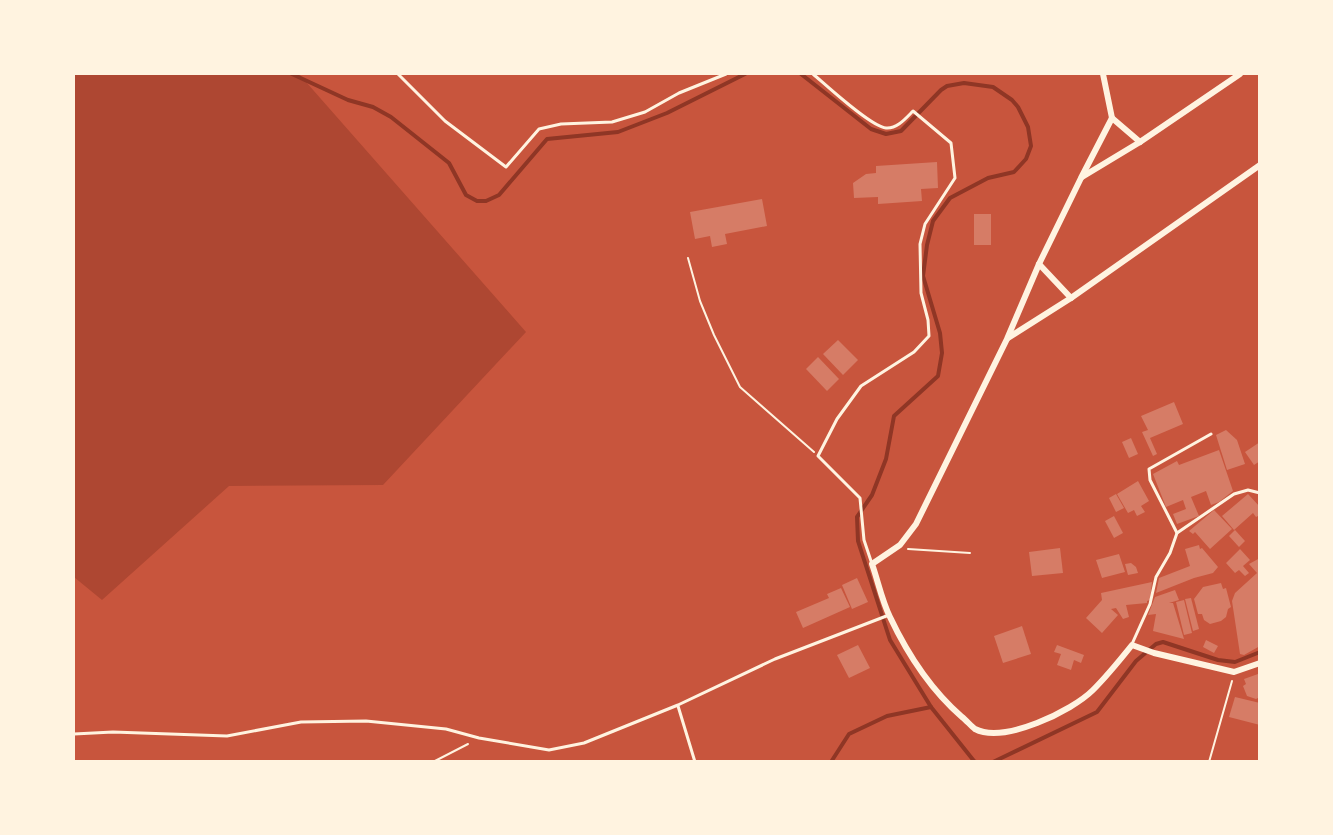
<svg xmlns="http://www.w3.org/2000/svg" width="1333" height="835" viewBox="0 0 1333 835" font-family="'IBM Plex Sans',sans-serif">
  <style>
    .green { fill: #ae4732 }
    .lines { fill: none; stroke-linecap: round; stroke-linejoin: round }
    .stream { stroke: #8f3625; stroke-width: 4 }
    .building { fill: #d67c66 }
    .path { stroke: #fff3e0; stroke-width: 2 }
    .service { stroke: #fff3e0; stroke-width: 3 }
    .minor { stroke: #fff3e0; stroke-width: 6 }
  </style>
  <rect width="100%" height="100%" fill="#c8553d"/>
  <path class="green" d="M74 74H299L526 332 383 485 229 486 102 600 74 577Z"/>
  <g class="lines">
    <g class="stream">
      <path d="M292 74 348 100 373 107 391 117 449 163 466 195 477 201H486L499 195 547 139 618 132 667 113 745 74"/>
      <path d="M801 74 871 129 886 134 901 131 941 90 947 86 964 83 993 87 1012 100 1018 107 1028 127 1031 146 1026 159 1014 172 988 178 950 198 933 221 927 245 923 276 940 333 942 353 938 376 894 416 886 459 872 495 857 517 858 541 890 640 931 707 974 761 976 762"/>
      <path d="M831 762 849 734 887 716 931 707"/>
      <path d="M993 762 1097 712 1136 661 1156 644 1163 642 1218 660 1235 662 1260 652"/>
    </g>
  </g>
  <g class="building">
    <path d="M937 162 938 188 921 189 922 201 878 204V197L854 198 853 183 866 174 876 173V166Z"/>
    <path d="M762 199 767 226 725 234 727 244 712 247 710 236 695 239 690 212Z"/>
    <rect x="974" y="214" width="17" height="31"/>
    <path d="M838 340 858 360 843 375 823 354Z"/>
    <path d="M818 357 839 379 827 391 806 369Z"/>
    <path d="M1174 402 1183 424 1150 438 1157 454 1153 456 1142 432 1148 430 1141 416Z"/>
    <path d="M1226 430 1237 440 1245 464 1227 470 1216 435Z"/>
    <path d="M1131 438 1138 454 1129 458 1122 442Z"/>
    <path d="M1260 442V461L1254 465 1245 452Z"/>
    <path d="M1219 450 1233 491 1219 502 1211 505 1206 491 1191 497 1199 516 1177 524 1173 514 1186 509 1183 500 1166 507 1153 474 1177 461 1179 465Z"/>
    <path d="M1138 481 1149 501 1141 506 1145 512 1137 516 1134 510 1128 513 1117 494Z"/>
    <path d="M1116 494 1124 508 1116 512 1109 498Z"/>
    <path d="M1248 494 1260 507V515L1256 517 1253 513 1234 530 1222 516Z"/>
    <path d="M1214 510 1232 529 1210 549 1195 532 1193 534 1189 531Z"/>
    <path d="M1114 516 1123 533 1114 538 1105 521Z"/>
    <path d="M1235 530 1245 541 1239 547 1229 536Z"/>
    <path d="M1199 545 1200 549 1202 548 1218 567 1213 573 1194 578 1156 593 1159 578 1190 566 1185 549Z"/>
    <path d="M1060 548 1063 573 1032 576 1029 552Z"/>
    <path d="M1240 549 1250 560 1243 566 1249 573 1245 576 1239 570 1235 573 1226 563Z"/>
    <path d="M1119 554 1125 572 1102 578 1096 560Z"/>
    <path d="M1260 558V646L1244 655 1240 654 1232 601 1235 593 1257 573 1249 564Z"/>
    <path d="M1131 563 1136 567 1138 573 1128 575 1125 564Z"/>
    <path d="M857 578 868 602 852 609 842 585Z"/>
    <path d="M1152 582 1150 600 1147 601V603L1126 605 1129 617 1123 619 1116 608 1111 609 1118 615 1102 633 1086 618 1102 600 1101 593Z"/>
    <path d="M1221 583 1223 589 1226 588 1231 607 1228 609 1226 617 1221 621 1210 624 1204 620 1202 614H1198L1194 599 1203 587Z"/>
    <path d="M841 588 850 607 803 628 796 612 829 598 827 594Z"/>
    <path d="M1175 590 1179 600 1169 603H1173L1184 639 1153 631 1156 614 1148 615 1155 597Z"/>
    <path d="M1191 598 1199 629 1193 631 1185 599Z"/>
    <path d="M1184 600 1192 633 1184 635 1176 602Z"/>
    <path d="M1022 626 1031 654 1003 663 994 636Z"/>
    <path d="M1206 640 1218 646 1214 653 1203 647Z"/>
    <path d="M858 645 870 668 849 678 837 655Z"/>
    <path d="M1057 645 1084 655 1081 663 1074 660 1071 670 1057 665 1061 654 1054 652Z"/>
    <path d="M1258 674 1260 678V697L1256 699 1247 696 1243 686 1246 684 1244 679Z"/>
    <path d="M1235 697 1260 703V725L1229 717Z"/>
  </g>
  <g class="lines">
    <g class="path">
      <path d="M688 258 700 301 714 335 740 387 814 452"/>
      <path d="M908 549 970 553"/>
      <path d="M433 762 468 744"/>
      <path d="M1209 762 1232 681"/>
    </g>
    <g class="service">
      <path d="M398 74 445 121 506 167 539 129 561 124 612 122 645 112 679 93 726 74"/>
      <path d="M813 74C826 85 871 127 886 128 897 129 906 118 913 111L951 143 955 178 925 224 920 244 921 293 928 320 929 336 914 352 861 386 837 419 818 456 860 498 864 540 872 564"/>
      <path d="M1177 533 1234 494 1248 490 1260 493"/>
      <path d="M1132 644 1150 604 1156 577 1170 553 1177 533 1150 480 1149 469 1211 434"/>
      <path d="M678 706 695 762"/>
      <path d="M74 734 113 732 227 736 301 722 366 721 446 729 479 738 549 750 584 743 678 705 775 659 889 615"/>
    </g>
    <g class="minor">
      <path d="M1103 74 1112 118 1081 178 1039 264 1007 339 916 524 900 545 872 564C878 581 882 601 890 617 907 653 931 690 962 717 966 720 971 726 975 729 1004 744 1072 711 1093 690 1107 676 1120 660 1132 645L1154 653 1234 672 1260 663"/>
      <path d="M1112 118 1140 142"/>
      <path d="M1082 177 1140 142 1240 74"/>
      <path d="M1039 264 1071 298"/>
      <path d="M1008 338 1071 298 1260 165"/>
    </g>
  </g>
  <rect width="1333" height="835" fill="none" stroke="#fff3e0" stroke-width="150"/>
</svg>
